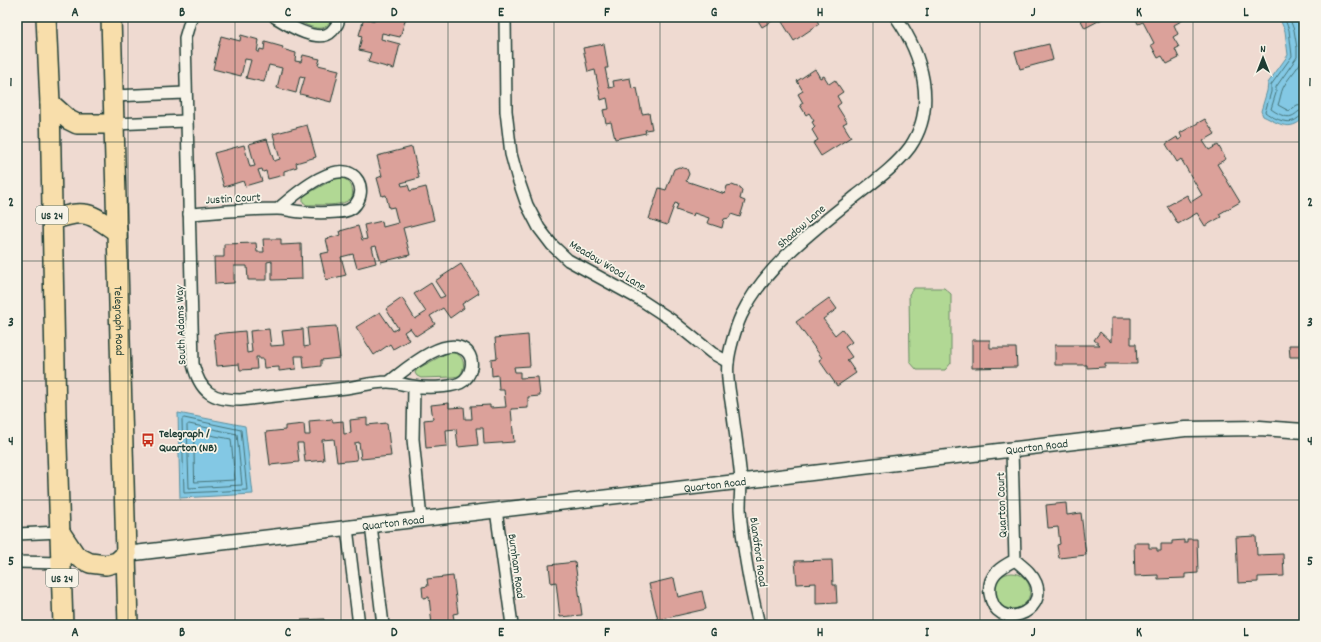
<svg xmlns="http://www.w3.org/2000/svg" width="1321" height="642" viewBox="0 0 1321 642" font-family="Dekko,sans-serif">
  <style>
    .green { fill: #b1d894; stroke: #688a64 }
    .water { fill: #83c8e4; stroke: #5b909e }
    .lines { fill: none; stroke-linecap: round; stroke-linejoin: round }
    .shore { stroke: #47757a; stroke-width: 1 }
    .building { fill: #dba19a; stroke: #1f3d34 }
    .minor-casing { stroke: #1f3d34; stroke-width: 14 }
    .tertiary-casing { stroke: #1f3d34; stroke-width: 17 }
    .trunk-casing { stroke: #1f3d34; stroke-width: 22 }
    .minor { stroke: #f7f3e8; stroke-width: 11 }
    .tertiary { stroke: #f7f3e8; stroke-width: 14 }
    .trunk { stroke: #f8deab; stroke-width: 19 }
    .grid { fill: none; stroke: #1f3d34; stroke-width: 1; stroke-opacity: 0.55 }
    .labels { text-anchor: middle; stroke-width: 3.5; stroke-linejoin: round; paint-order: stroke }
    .shield { fill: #f7f3e8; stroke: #60746a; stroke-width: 1 }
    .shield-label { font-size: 11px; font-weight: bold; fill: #1f3d34 }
    .street-label { font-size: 12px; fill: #1f3d34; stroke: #f7f3e8 }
    .poi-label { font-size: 12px; font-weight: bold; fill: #1f3d34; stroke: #f7f3e8; text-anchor: start }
    .neatline { fill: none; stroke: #1f3d34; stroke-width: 1.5 }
    .grid-label { font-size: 13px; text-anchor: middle; font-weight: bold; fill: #1f3d34 }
  </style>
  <rect width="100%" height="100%" fill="#efdad1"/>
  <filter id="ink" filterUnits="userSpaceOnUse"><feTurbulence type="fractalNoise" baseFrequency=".025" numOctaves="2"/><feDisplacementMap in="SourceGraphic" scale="8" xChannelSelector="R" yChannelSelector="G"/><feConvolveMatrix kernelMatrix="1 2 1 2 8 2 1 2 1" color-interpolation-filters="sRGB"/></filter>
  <g filter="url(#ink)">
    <g class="green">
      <path d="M290 17H332C326 39 303 23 290 17Z"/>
      <path d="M339 177C350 180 354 186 352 197 344 208 319 204 307 205L303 202V197L305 195 334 179Z"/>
      <path d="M914 288H944L951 294V363L945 370H917L910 362 909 294Z"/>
      <path d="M449 352C463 352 468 366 459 376L453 377 421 378 417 376 415 373 417 369Z"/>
      <circle cx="1012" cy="591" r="18"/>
    </g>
    <g class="water">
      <path d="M1279 17H1304V118C1289 132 1280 124 1263 116L1261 111 1267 91 1268 83 1288 55 1285 31Z"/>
      <path d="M178 413 245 426 253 494 180 498Z"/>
    </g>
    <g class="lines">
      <g class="shore">
        <path d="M1284 17 1289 30 1292 56 1271 85V92L1265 112C1271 117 1285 124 1293 121 1297 120 1299 116 1304 115"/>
        <path d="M1289 17 1294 30 1297 48V57L1276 87V93L1271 109C1275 112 1286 119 1292 116 1297 114 1298 110 1304 110"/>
        <path d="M1296 17C1301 28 1306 55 1299 65 1294 73 1287 79 1283 88 1281 92 1280 100 1278 105L1289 111 1297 105 1304 104"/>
        <path d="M184 418 241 430 247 490 184 493 182 420Z"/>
        <path d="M189 424 237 434 242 485 189 488 187 426Z"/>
        <path d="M194 432 231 439 235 480 195 482Z"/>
      </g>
    </g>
    <g class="building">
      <path d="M376 17 406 18 400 37 382 33 381 39 400 44 394 69 368 62 371 53 359 50 362 36 359 35 364 18 375 21Z"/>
      <path d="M756 17H779L762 27Z"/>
      <path d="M779 17H815L819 24 794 41Z"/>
      <path d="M1079 17H1106L1085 28Z"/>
      <path d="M1135 17H1181L1183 20 1174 25 1178 34 1173 37 1179 47 1175 49 1179 58 1167 64 1162 56 1158 58 1151 45 1154 43 1143 22 1138 24Z"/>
      <path d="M241 35 259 40 257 52H259L260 49 264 50 265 42 283 47 282 49 296 53 295 61 301 62 303 55 320 59 318 65 339 70 331 102 300 94 305 77 300 76 296 93 277 88 282 68 269 65 264 82 246 78 251 60 245 59 241 76 213 69 221 36 240 41Z"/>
      <path d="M604 44 608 68H605L609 88 614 87 613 81 630 78 632 89 637 88 642 114 649 113 652 129 645 130 646 133 615 139 611 122 606 123 603 110 609 109 607 98 601 100 595 70 588 72 583 48Z"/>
      <path d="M1049 44 1053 60 1020 69 1015 52Z"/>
      <path d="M815 69 820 78 824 76 829 84 835 80 843 92 837 96 841 103 837 106 847 122 843 124 851 137 821 156 813 143 818 140 812 130 815 127 812 122 814 121 809 113 806 115 800 105 803 103 798 94 803 91 797 81Z"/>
      <path d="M1205 119 1215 134 1203 141 1209 150 1218 145 1226 159 1217 164 1240 202 1219 214 1221 217 1205 226 1197 213 1178 224 1167 206 1187 195 1191 202 1202 195 1181 159 1177 162 1166 144 1177 137 1178 140 1182 138 1180 133Z"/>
      <path d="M307 125 316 157 296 163 297 167 284 171V175L268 179 266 171 263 172 262 169 258 170 262 181 245 186 243 181 224 187 214 153 244 145 250 167 255 166 249 144 267 139 274 161 280 159 273 134Z"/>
      <path d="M412 147 419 178 401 183 402 186 408 185 410 191 426 187 434 220 403 228 410 255 381 262 376 246 372 247 376 263 357 268 353 254 341 257 346 275 326 280 320 254 329 252 326 239 341 235 340 231 358 226 362 240 367 239 364 225 382 221 383 227 398 223 394 207 389 208 386 195 382 196 377 178 382 176 377 156Z"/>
      <path d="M679 167 687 169 689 174 686 181 725 194 727 186 732 185 740 188 742 191 740 199 745 201 740 217 731 214 729 218 724 219 722 228 707 223 709 218 694 213 693 216 676 210 678 204 675 203 667 225 649 219 659 188 666 190 674 169Z"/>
      <path d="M263 239H281V245L301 244 302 279 272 280V261L267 262V280H248L247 266H234V283L215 284 214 257H224V244L256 243 257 252H264Z"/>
      <path d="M461 264 479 293 462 304 464 308 450 318 443 308 430 316 435 324 416 336 410 328 404 332 409 340 393 349 390 344 374 355 356 327 380 312 393 331 398 328 386 309 402 298 415 319 426 312 414 294 431 283 440 298 445 296 435 281Z"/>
      <path d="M829 298 837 309 823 319 835 335 842 329 852 342 845 347 852 357 847 360 856 373 837 386 819 360 822 358 796 322Z"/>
      <path d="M1111 318H1131V344H1136L1137 364H1105V367L1087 368V365H1055V345H1100L1094 340 1100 332 1111 342Z"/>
      <path d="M336 326 340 358 321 360V366L304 368 303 356H295L296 369 279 371V367L264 368 263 359H259V357H256L257 369 240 370 239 364 217 366 214 334 245 331 247 353 252 352 250 331 269 329 271 346 284 345 282 331 303 329 304 347 309 346 307 328Z"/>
      <path d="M528 335 530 366 514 367 515 372H520V378L538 377 540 396 528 397V408L511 409 514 442 484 444 483 428H476L478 445 458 447 456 429 446 430 447 446 426 448 424 420 433 419 431 405 449 403V408L464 407 465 419H472L471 406 490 405V408L506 407 504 390H499L498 375 492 376 491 359 497 358 495 338Z"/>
      <path d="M972 340H990V348H1016L1017 367 972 368Z"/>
      <path d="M1304 340V368H1300V357H1290L1289 345H1300L1299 341Z"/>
      <path d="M367 418V425L387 423 391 456 361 459 359 442 355 443 357 460 337 462 334 439 322 440 324 460 305 462 303 443H297L299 462 270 465 266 432 285 430V426L304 424 305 435H310L309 421 332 419 333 422 343 421 344 434 351 433 350 420Z"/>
      <path d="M1066 503 1067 515 1081 513 1086 555 1059 558 1057 545 1060 544 1058 527 1048 528 1046 505Z"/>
      <path d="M1256 536 1257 555 1283 554 1284 576 1258 577V582L1238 583 1236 537Z"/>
      <path d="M1187 539H1197L1198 573 1185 574V578L1158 579V575L1135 576 1134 543H1149V548H1157V551H1161V544H1172V541L1184 540V543H1187Z"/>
      <path d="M832 560 833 585H836L837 603 816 604V583L797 584 795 561Z"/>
      <path d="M575 562 582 615 560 617 556 582 551 583 549 565Z"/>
      <path d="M453 576 458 613 453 614 455 625H432L429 597 423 598 422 587 428 586 427 579Z"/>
      <path d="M674 578 678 597 702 591 706 609 658 620 649 584Z"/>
      <path d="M324 619V625H301V620Z"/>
    </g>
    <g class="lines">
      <g class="minor-casing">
        <g id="minor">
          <path d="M193 17 190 21 185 38 193 364C200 392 212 400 240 400 275 396 311 392 346 388 360 386 374 382 388 382 396 382 404 385 412 386 424 388 449 388 460 383 472 377 476 358 465 350 444 335 405 370 389 382"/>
          <path d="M275 17C288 25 319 45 332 31 336 27 339 22 339 17"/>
          <path d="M505 17 506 111 511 154 517 176 527 205 539 228 552 245 568 260 641 300 670 319 712 353 728 362"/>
          <path d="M113 96 185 93"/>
          <path d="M114 124 186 121"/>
          <path d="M189 214C218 212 248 209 277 209 286 209 295 212 304 212 315 213 327 213 337 212 344 212 352 210 356 204 361 197 362 188 358 181 341 153 293 196 278 209"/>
          <path d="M414 387 413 439 421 519"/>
          <path d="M1012 450 1015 560C1023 567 1032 573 1036 583 1048 612 996 634 990 594 987 575 1001 567 1015 560"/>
          <path d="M496 510 512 625"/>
          <path d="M371 525 383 625"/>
          <path d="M347 528 359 625"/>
          <path d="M17 534 60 532"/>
          <path d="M17 562 61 563"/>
          <path d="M759 625C750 587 742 547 740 508 740 499 741 489 741 480 739 456 735 432 732 408 730 393 726 377 728 363 729 350 736 327 741 316 764 267 815 229 856 196 875 181 895 167 910 147 938 106 922 54 896 17"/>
        </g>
      </g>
      <g class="tertiary-casing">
        <g id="tertiary">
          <path id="s1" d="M126 554 1185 429 1260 428 1304 431"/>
        </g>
      </g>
      <g class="trunk-casing">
        <g id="trunk">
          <path d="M46 17 50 103 56 416 63 625"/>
          <path id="s2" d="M111 17 128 625"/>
          <path d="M50 103 69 120 77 124H114"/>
          <path d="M52 220C85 209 89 212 117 232"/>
          <path d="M60 532 76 556 90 563 106 565 117 562 126 554"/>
        </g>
      </g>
      <use href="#minor" class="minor"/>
      <use href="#tertiary" class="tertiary"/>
      <use href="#trunk" class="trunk"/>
    </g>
  </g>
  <path class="grid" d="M128 17V625M235 17V625M341 17V625M448 17V625M554 17V625M660 17V625M767 17V625M873 17V625M980 17V625M1086 17V625M1193 17V625M17 142H1304M17 261H1304M17 381H1304M17 500H1304"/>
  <defs>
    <g id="bus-bare" transform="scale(1.08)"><path d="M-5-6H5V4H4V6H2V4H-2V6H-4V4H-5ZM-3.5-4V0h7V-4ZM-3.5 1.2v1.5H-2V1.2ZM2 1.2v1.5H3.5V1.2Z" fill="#c8321e" stroke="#f7f3e8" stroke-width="2.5" paint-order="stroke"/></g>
  </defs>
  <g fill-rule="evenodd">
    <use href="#bus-bare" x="148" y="440"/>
  </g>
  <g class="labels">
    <g class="shield">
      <rect x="36" y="206" width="32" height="18" rx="3"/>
      <rect x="46" y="569" width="32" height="18" rx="3"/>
    </g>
    <g class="shield-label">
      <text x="52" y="219">US 24</text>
      <text x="62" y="582">US 24</text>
    </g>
    <g class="street-label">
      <text transform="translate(233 198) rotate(-3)" y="4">Justin Court</text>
      <text transform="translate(801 226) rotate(-41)" y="4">Shadow Lane</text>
      <text transform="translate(608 265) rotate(31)" y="4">Meadow Wood Lane</text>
      <text dy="4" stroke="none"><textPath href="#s2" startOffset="304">Telegraph Road</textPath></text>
      <text transform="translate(180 325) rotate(-92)" y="4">South Adams Way</text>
      <text dy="4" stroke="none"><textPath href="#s1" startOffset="917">Quarton Road</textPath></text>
      <text dy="4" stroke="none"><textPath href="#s1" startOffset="593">Quarton Road</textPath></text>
      <text transform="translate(1001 505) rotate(-92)" y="4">Quarton Court</text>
      <text dy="4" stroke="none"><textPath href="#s1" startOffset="269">Quarton Road</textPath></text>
      <text transform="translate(759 552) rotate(82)" y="4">Blandford Road</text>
      <text transform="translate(517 566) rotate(82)" y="4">Burnham Road</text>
    </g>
    <g class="poi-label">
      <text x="159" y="437">Telegraph /<tspan x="159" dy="14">Quarton (NB)</tspan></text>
    </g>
  </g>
  <rect width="1321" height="642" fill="none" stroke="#f7f3e8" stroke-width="44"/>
  <g transform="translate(1263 58)" stroke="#f7f3e8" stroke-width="3" paint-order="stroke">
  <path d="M0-3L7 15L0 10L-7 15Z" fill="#1f3d34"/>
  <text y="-6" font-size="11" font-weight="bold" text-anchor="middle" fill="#1f3d34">N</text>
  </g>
  <rect x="22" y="22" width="1277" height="598" class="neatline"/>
  <g class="grid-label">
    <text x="75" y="16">A</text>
    <text x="182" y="16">B</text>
    <text x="288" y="16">C</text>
    <text x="394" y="16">D</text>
    <text x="501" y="16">E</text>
    <text x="607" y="16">F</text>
    <text x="714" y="16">G</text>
    <text x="820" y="16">H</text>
    <text x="927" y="16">I</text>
    <text x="1033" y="16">J</text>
    <text x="1139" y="16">K</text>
    <text x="1246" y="16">L</text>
    <text x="11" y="86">1</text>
    <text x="1310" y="86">1</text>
    <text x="11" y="206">2</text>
    <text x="1310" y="206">2</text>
    <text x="11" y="326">3</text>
    <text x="1310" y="326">3</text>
    <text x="11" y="445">4</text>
    <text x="1310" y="445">4</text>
    <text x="11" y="565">5</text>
    <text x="1310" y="565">5</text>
    <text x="75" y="636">A</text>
    <text x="182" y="636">B</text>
    <text x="288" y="636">C</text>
    <text x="394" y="636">D</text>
    <text x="501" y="636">E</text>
    <text x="607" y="636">F</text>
    <text x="714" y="636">G</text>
    <text x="820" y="636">H</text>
    <text x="927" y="636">I</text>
    <text x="1033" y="636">J</text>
    <text x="1139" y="636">K</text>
    <text x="1246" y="636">L</text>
  </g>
</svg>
